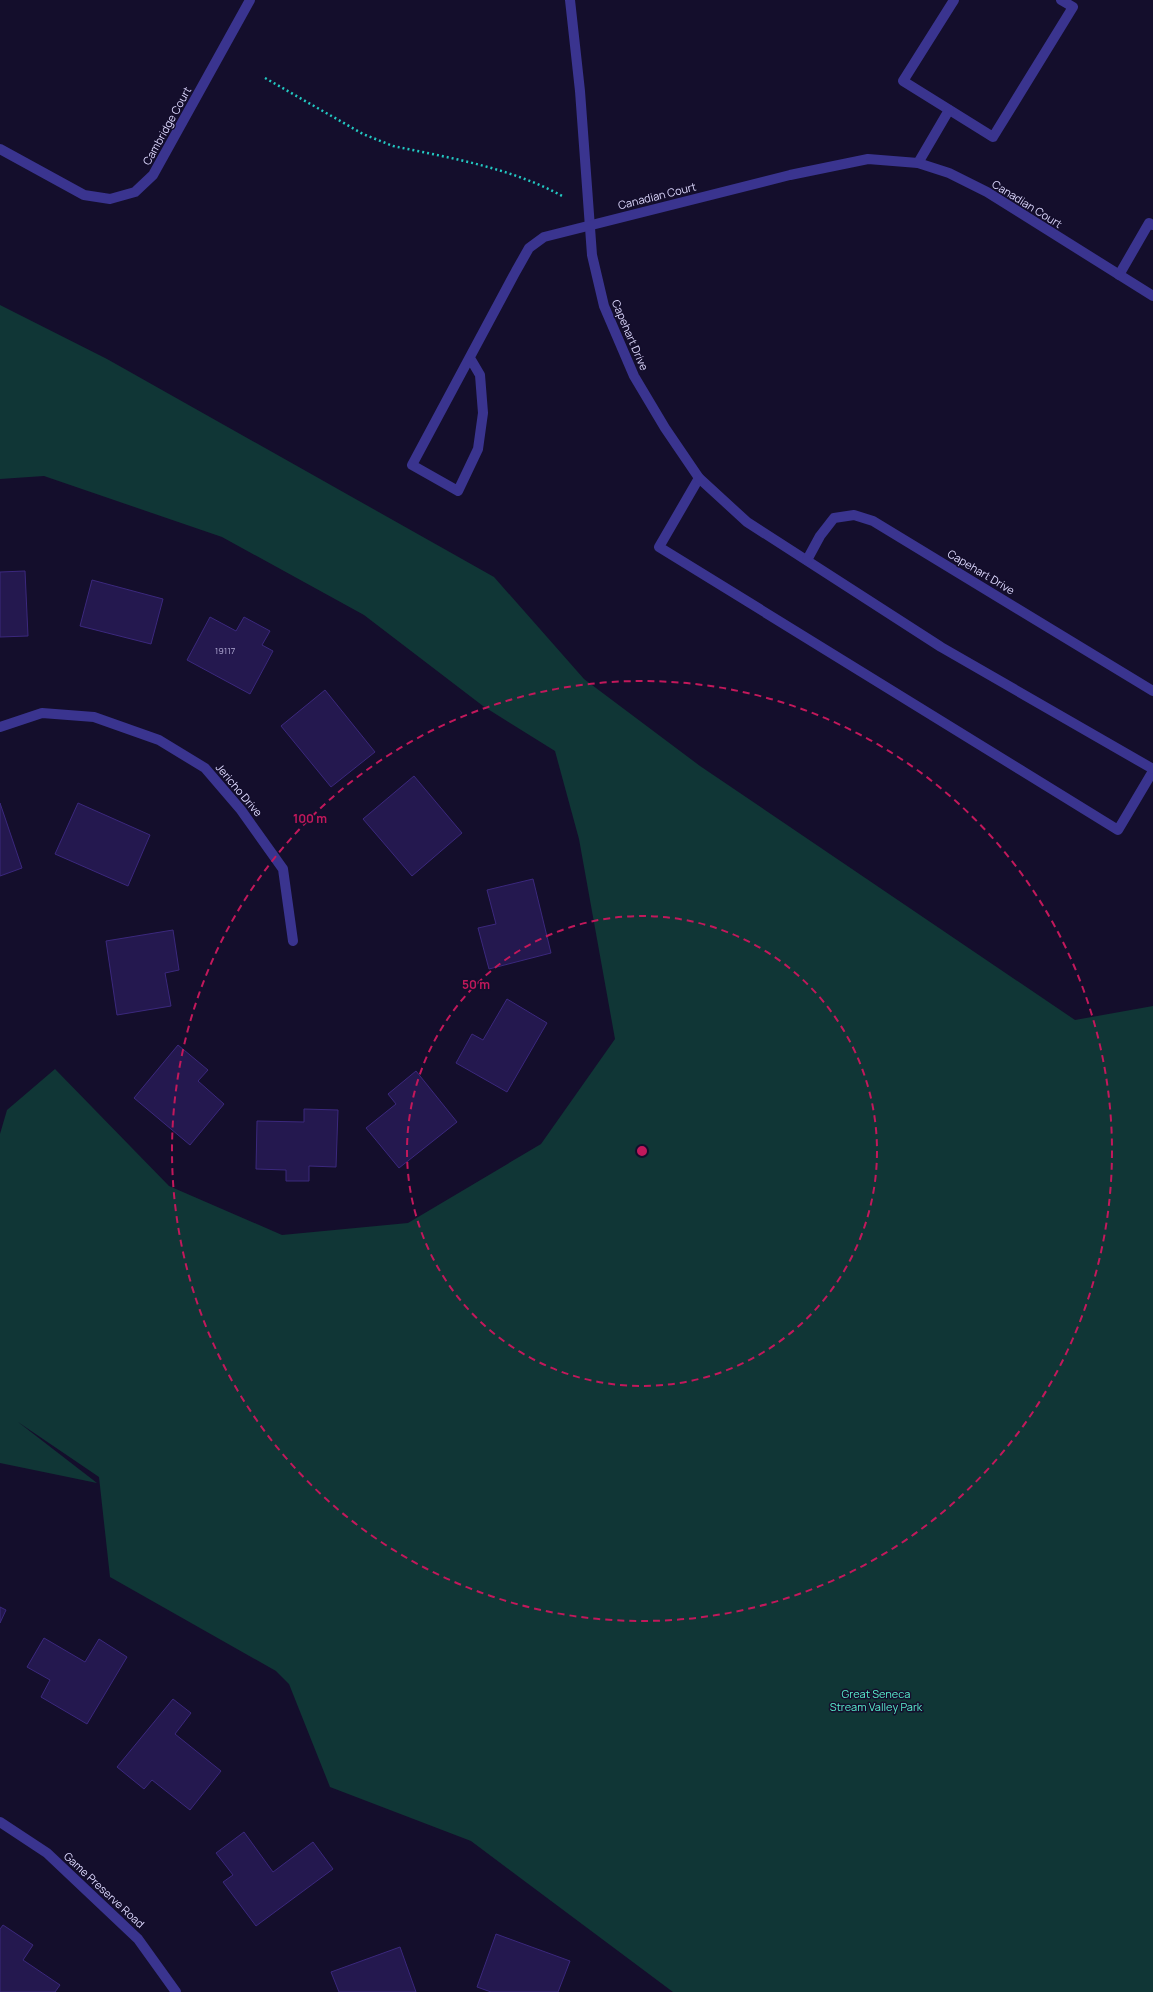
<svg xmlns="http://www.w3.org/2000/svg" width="1153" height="1992" viewBox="0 0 1153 1992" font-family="Manrope,sans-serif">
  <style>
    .green { fill: #103636 }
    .building { fill: #24184f; stroke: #3b287d }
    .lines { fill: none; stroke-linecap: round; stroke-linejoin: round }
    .path { stroke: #23c8c2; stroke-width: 2.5; stroke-dasharray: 2 3; stroke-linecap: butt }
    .lane { stroke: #3a348f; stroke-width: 10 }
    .street { stroke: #3a348f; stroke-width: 10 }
    .ring { fill: none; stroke: #c2185b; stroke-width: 2; stroke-dasharray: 7 5 }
    .labels { text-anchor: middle; stroke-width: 3; stroke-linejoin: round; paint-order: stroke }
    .number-label { font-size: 9px; fill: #b0a9d3 }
    .street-label { font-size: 11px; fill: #ded9ff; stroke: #140e2c }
    .park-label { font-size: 11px; fill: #57eccb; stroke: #140e2c }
    .centre { fill: #c2185b; stroke: #140e2c; stroke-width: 2 }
    .ring-label { font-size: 12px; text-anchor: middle; font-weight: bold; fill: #c2185b; stroke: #140e2c; stroke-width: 3; stroke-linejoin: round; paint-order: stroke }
  </style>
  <rect width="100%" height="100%" fill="#140e2c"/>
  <path class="green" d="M0 305 107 359 494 577 584 679 700 766 1075 1020 1153 1006V1992H673L471 1841 330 1787 289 1684 276 1671 110 1577 99 1477 18 1422 97 1483 0 1463V1134L7 1110 55 1069 169 1186 282 1235 408 1223 541 1144 615 1039 579 839 555 751 483 706 364 615 222 537 44 476 0 479Z"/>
  <g class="building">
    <path d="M25 571 28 636 0 637V572Z"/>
    <path d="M92 580 163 599 151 644 80 626Z"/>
    <path d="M210 617 236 631 244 617 270 631 262 645 273 651 250 694 187 660Z"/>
    <path d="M325 690 375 752 331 787 281 726Z"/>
    <path d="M414 776 462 833 412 876 363 819Z"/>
    <path d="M0 803 22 868 0 876Z"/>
    <path d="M78 803 150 835 128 886 55 854Z"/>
    <path d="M533 879 551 953 489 969 478 928 496 924 487 890Z"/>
    <path d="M173 930 179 970 165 973 171 1006 117 1015 106 941Z"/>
    <path d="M507 999 547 1023 507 1092 456 1063 472 1034 483 1040Z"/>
    <path d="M178 1045 208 1070 198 1081 224 1104 190 1145 134 1098Z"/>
    <path d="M416 1071 457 1122 399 1168 366 1128 396 1104 388 1094Z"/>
    <path d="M304 1109 338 1110 336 1167 309 1166V1181H286V1170L256 1169 257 1121 304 1122Z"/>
    <path d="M0 1607 6 1610 0 1623Z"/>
    <path d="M44 1638 85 1662 99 1639 127 1657 87 1724 41 1697 50 1680 27 1667Z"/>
    <path d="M173 1699 191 1713 175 1734 221 1771 190 1810 152 1780 144 1789 117 1767Z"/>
    <path d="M244 1832 273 1872 313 1842 333 1869 256 1926 223 1882 233 1875 216 1853Z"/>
    <path d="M3 1925 33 1945 23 1960 60 1985 55 1992H0V1929Z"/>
    <path d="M496 1934 570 1961 558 1992H491L477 1987Z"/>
    <path d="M400 1947 416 1992H339L331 1972Z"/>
  </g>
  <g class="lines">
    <path class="path" d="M265 78 363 134 393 146C451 158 512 168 564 197"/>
    <path class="lane" d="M699 478 659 547 1118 830 1153 771"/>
    <g class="street">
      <path d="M570 0 580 91 592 255 604 306 634 376 665 428 699 478 747 522 941 647 1153 769"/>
      <path d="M954 0 903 81 993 137 1073 7 1061 0"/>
      <path d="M0 149 84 195 110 199 135 192 153 175 250 0"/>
      <path d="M918 163 949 110"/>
      <path d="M1119 275 1149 223 1153 225"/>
      <path d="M470 358 480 375 483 413 478 449 458 491 412 465 516 271 529 248 544 237 790 175 868 159 918 163 949 173 987 192 1153 296"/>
      <path d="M807 560 820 536 834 518 854 515 873 521 1153 691"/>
      <path d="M0 727 42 713 94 717 159 740 205 768 241 810 283 869 293 941"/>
      <path d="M0 1822 47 1853 138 1939 176 1992"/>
    </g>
  </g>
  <g class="ring">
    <circle cx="642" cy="1151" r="235"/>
    <circle cx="642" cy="1151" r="470"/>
  </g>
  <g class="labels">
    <g class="number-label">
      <text x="225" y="654">19117</text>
    </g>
    <g class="street-label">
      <text transform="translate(167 126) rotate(-61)" y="4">Cambridge Court</text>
      <text transform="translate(657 196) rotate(-14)" y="4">Canadian Court</text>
      <text transform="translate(1027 204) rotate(32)" y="4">Canadian Court</text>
      <text transform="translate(630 335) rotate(67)" y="4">Capehart Drive</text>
      <text transform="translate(981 572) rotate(31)" y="4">Capehart Drive</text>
      <text transform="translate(239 790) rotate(50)" y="4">Jericho Drive</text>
      <text transform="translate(104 1890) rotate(43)" y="4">Game Preserve Road</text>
    </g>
    <g class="park-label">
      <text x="876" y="1698">Great Seneca<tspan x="876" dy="13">Stream Valley Park</tspan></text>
    </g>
  </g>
  <circle cx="642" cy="1151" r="6" class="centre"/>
  <g class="ring-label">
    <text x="310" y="823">100 m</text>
    <text x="476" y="989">50 m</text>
  </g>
</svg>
